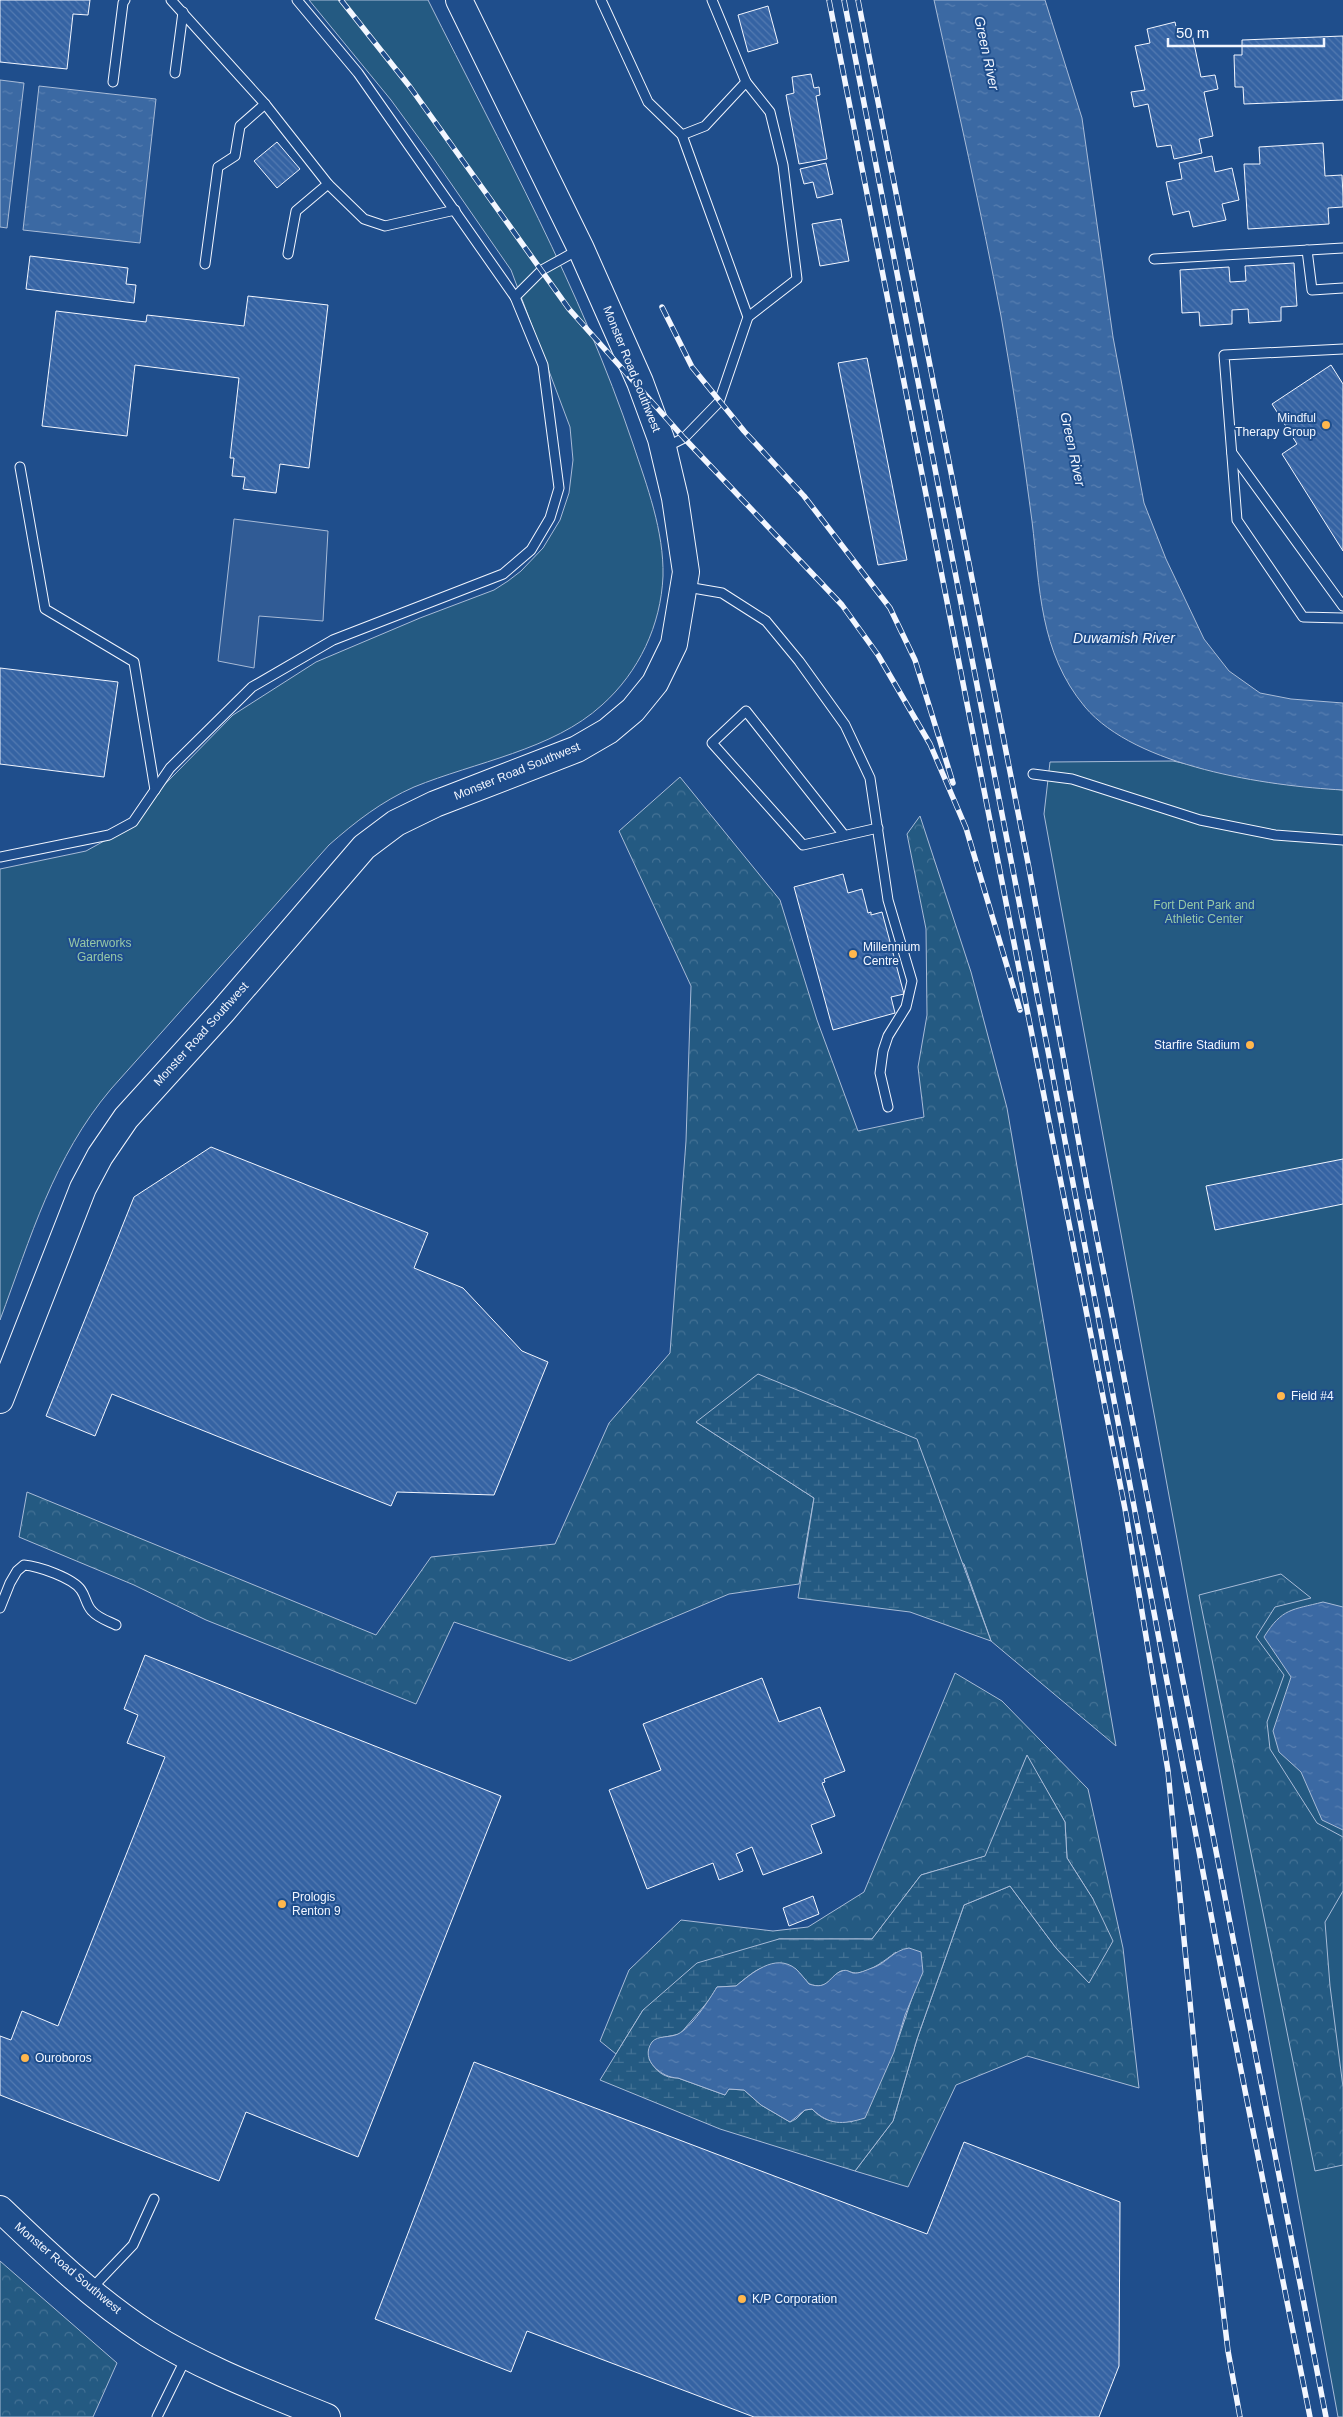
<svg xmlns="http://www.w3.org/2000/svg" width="1343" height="2417" viewBox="0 0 1343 2417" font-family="Helvetica,sans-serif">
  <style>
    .green { fill: #245a82; stroke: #a8bbd7 }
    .forest { fill: url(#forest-crowns); stroke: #a8bbd7 }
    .wetland { fill: url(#wetland-marsh); stroke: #a8bbd7; fill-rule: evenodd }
    .parking { fill: #305b95; stroke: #a8bbd7 }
    .water { fill: url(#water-ripples); stroke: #a8bbd7 }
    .building { fill: url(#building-back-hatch); stroke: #f2f6ff }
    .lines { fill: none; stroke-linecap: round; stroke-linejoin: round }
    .lane-casing { stroke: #f2f6ff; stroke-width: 11 }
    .secondary-casing { stroke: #f2f6ff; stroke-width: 28 }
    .lane { stroke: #1f4e8c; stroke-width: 9 }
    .secondary { stroke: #1f4e8c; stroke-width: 26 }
    .rail-casing { stroke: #f2f6ff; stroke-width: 5.5 }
    .rail { stroke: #1f4e8c; stroke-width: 4; stroke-dasharray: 11; stroke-linecap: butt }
    .poi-dot { fill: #ffb74d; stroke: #1f4e8c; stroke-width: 2 }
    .labels { text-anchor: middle; stroke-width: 4; stroke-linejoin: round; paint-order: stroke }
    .street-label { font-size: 12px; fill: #f2f6ff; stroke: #1f4e8c }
    .poi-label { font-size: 12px; fill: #f2f6ff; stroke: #1f4e8c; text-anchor: start }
    .park-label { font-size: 12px; fill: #97c8a6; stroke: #1f4e8c }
    .water-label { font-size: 14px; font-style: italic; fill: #f2f6ff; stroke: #1f4e8c }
  </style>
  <defs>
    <pattern id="forest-crowns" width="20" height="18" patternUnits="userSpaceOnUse" patternTransform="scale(1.25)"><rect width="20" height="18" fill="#245a82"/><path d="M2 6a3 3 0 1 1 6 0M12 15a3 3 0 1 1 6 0" fill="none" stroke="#447295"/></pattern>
    <pattern id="wetland-marsh" width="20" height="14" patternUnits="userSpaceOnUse" patternTransform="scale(1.25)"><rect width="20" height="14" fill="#245a82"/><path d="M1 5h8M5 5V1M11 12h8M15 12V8" fill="none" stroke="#447295"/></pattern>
    <pattern id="water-ripples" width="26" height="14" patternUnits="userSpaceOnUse" patternTransform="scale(1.25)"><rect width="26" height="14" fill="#3b69a3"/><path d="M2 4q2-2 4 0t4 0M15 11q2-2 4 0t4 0" fill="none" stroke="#587fb1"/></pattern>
    <pattern id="building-back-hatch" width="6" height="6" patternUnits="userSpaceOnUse" patternTransform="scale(1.25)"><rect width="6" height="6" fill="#3563a3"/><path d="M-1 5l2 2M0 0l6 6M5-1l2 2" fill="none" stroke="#537ab1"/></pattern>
  </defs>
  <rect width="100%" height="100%" fill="#1f4e8c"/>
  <g class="green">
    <path d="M309 0H428C501 146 581 289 633 444 647 486 664 531 663 576 661 625 639 672 602 705 553 750 475 762 414 787 382 801 355 822 329 845L111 1089C53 1158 31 1237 0 1320V869L86 851 115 835 233 715 316 662 420 618 494 590 508 581 521 571 543 548 560 520 569 493 573 460 570 427 511 270 432 156 391 100Z"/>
    <path d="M1173 761 1275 783 1343 790V2417H1338L1044 814 1050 762Z"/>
  </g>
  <g class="forest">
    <path d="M680 777 780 900 817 1020 858 1131 924 1117 918 1067 927 1015 926 929 907 834 920 816 971 972 1007 1108 1116 1746 991 1641 964 1564 696 1422 814 1498 799 1584 729 1594 570 1661 454 1622 416 1704 206 1620 134 1585 19 1537 27 1492 376 1635 431 1557 555 1544 609 1423 670 1353 686 1141 691 986 619 831Z"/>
    <path d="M1281 1574 1311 1598 1275 1607 1256 1637 1284 1675 1267 1722 1270 1749 1317 1823 1343 1837V1891L1325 1922 1330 1986 1343 2087V2165L1315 2171 1199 1595Z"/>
    <path d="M955 1673 1002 1701 1088 1789 1123 1948 1139 2088 1027 2056 956 2085 908 2187 855 2171 893 2121 917 2039 964 1905 1010 1886 1056 1948 1089 1983 1093 1899 1067 1858 1065 1822 1027 1756 986 1856 921 1875 872 1939H779L643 2010 616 2054 600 2041 629 1970 681 1920 773 1931 808 1927 864 1892Z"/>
    <path d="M0 2261 117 2363 93 2417H0Z"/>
  </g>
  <g class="wetland">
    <path d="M758 1374 917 1439 991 1641 910 1612 798 1598 814 1498 696 1422Z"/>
    <path d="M1027 1755 1065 1822 1067 1858 1093 1899 1113 1941 1089 1983 1056 1948 1010 1886 964 1905 917 2039 893 2121 855 2171 720 2129 600 2080 643 2010 697 1963 779 1939H872L921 1875 985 1856ZM896 1952 914 1992 898 2040 852 2122C832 2118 829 2126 812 2109L805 2110 796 2119 790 2122 761 2105 744 2090 728 2089 725 2095 678 2078C663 2078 656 2071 649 2059L660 2038 680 2034 710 1999 717 1987 736 1986C764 1963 760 1966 796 1969L809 1984C826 1990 828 1980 839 1972 845 1968 852 1974 858 1973 873 1970 884 1961 896 1952Z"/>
  </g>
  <path class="parking" d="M234 519 328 531 323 621 259 616 254 668 218 661Z"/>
  <g class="water">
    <path d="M934 0H1045L1082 118 1113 337 1133 444 1144 503 1166 559 1204 639 1229 671 1260 693 1291 699 1343 703V790C1267 786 1136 767 1085 707 1039 652 1040 587 1032 521 1023 453 1013 384 1001 316 981 210 957 105 934 0Z"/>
    <path d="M0 80 24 83 7 228 0 227Z"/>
    <path d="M39 86 156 99 140 243 23 230Z"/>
    <path d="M1323 1602 1343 1607V1830L1322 1820 1301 1772 1279 1752 1273 1731 1291 1677 1264 1637C1282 1608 1292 1610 1323 1602Z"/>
    <path d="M909 1948 921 1952 923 1972 905 2015 894 2052 865 2118C842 2125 829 2125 812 2109L805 2110 790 2122 761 2105 744 2090 729 2089 725 2095 678 2078C662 2078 639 2060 652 2042 658 2035 670 2038 678 2034 691 2028 709 2000 717 1987L736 1986C751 1974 775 1952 796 1969 800 1973 805 1979 809 1984 829 1991 829 1975 842 1971 847 1969 849 1972 853 1973 859 1974 866 1970 872 1968 886 1964 893 1950 909 1948Z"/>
  </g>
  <g class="building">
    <path d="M0 0H90L88 15 73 14 67 69 0 62Z"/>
    <path d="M768 6 778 43 748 52 738 15Z"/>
    <path d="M1175 22 1178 37 1192 34 1201 77 1215 75 1218 89 1204 92 1213 136 1199 139 1202 153 1174 159 1171 145 1157 147 1148 104 1134 107 1131 92 1145 90 1135 46 1150 43 1147 29Z"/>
    <path d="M1343 36V100L1244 104 1243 87H1235L1234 55H1242V40Z"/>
    <path d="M811 74 814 88 819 87 820 95 816 96 827 159 799 164 786 95 794 93 792 77Z"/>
    <path d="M277 142 300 169 277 188 254 161Z"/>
    <path d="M1323 143 1325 176 1342 175 1343 196V207L1328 208 1329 224 1248 229 1244 164H1260L1259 147Z"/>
    <path d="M1212 156 1215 172 1232 168 1239 200 1222 204 1226 220 1193 227 1189 211 1173 215 1166 182 1182 179 1179 163Z"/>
    <path d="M826 163 833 194 817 198 813 182 804 184 800 169Z"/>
    <path d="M841 219 849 261 820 266 812 224Z"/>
    <path d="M30 256 128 268 126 284 136 285 134 303 26 289Z"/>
    <path d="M1294 263 1297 306 1281 307V321L1249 323 1248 309 1232 310V324L1200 326 1199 312 1182 313 1180 270 1229 267 1230 282 1246 281 1245 266Z"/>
    <path d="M248 296 328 305 309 468 280 464 276 493 243 489 245 477 232 476 234 458H230L239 378 135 365 127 436 42 426 56 311 146 322 147 315 244 326Z"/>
    <path d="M867 358 907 560 878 565 838 363Z"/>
    <path d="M1331 365 1343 384V551L1282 454 1297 444 1272 404Z"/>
    <path d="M0 668 118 682 104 777 0 764Z"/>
    <path d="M843 874 848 893 862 889 868 913 871 912V915L882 912 904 994 891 997 895 1013 833 1030 794 887Z"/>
    <path d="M211 1147 428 1233 414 1268 463 1288 522 1351 548 1362 494 1495 397 1492 391 1506 112 1394 95 1436 46 1416 134 1197Z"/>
    <path d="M1343 1159V1204L1215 1230 1206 1186Z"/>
    <path d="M145 1655 501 1796 358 2157 246 2112 219 2181 0 2095V2036L11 2040 22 2011 58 2026 165 1757 127 1743 138 1715 124 1709Z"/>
    <path d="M762 1678 779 1722 820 1707 845 1771 824 1779 825 1782 822 1783 835 1816 811 1825 822 1853 763 1875 752 1847 736 1854 743 1871 719 1880 713 1863 647 1889 609 1790 661 1770 643 1724Z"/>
    <path d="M813 1896 819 1914 789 1926 783 1908Z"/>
    <path d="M474 2062 927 2234 964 2142 1120 2202 1119 2366 1099 2417H754L527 2331 511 2372 375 2319Z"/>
  </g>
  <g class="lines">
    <g class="lane-casing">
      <g id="lane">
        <path d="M171 0 265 104 328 184 364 219 385 226 455 210"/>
        <path d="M601 0 648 102 682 135 748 317 719 402 684 438 666 447"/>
        <path d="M712 0 746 82"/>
        <path d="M175 73 183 12"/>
        <path d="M113 82 123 3 125 0"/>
        <path d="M682 135 705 126 746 82 770 112 783 165 797 279 748 317"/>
        <path d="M1307 250 1312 290 1343 288"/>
        <path d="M288 254 296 211 328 184"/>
        <path d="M1154 259 1343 248"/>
        <path d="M205 264 218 167 235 156 240 126 265 104"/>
        <path d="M515 297 542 270 578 250"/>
        <path d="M1343 349 1224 355 1237 520 1303 617 1343 618"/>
        <path d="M1232 453 1343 606"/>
        <path d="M20 467 45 609 134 662 155 790"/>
        <path d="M687 587 722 593 766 621 799 661 845 725 870 778 888 900 912 981 906 1007 888 1036 883 1051 880 1073 888 1107"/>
        <path d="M1033 774 1072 779 1200 820 1275 835 1343 840"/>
        <path d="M844 835 746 711 712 743 803 845 878 828"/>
        <path d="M0 857 109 835 133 822 170 768 252 687 333 640 503 574 531 550 550 518 559 488 543 365 515 297 358 73 297 0"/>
        <path d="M0 1608 10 1583 17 1571 24 1565C38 1566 73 1578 81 1590 86 1597 86 1605 92 1611 98 1618 108 1621 116 1625"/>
        <path d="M92 2288 133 2245 154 2199"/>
        <path d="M157 2417 186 2358"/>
      </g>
    </g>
    <g class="secondary-casing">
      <g id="secondary">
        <path d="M0 1400 83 1188 100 1156 126 1118 223 1011 364 847 396 823 435 804 577 749 608 731 633 710 655 683 674 644 686 572 675 498 661 439 640 382 581 249 459 0"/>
        <path d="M0 2209C46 2253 94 2299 148 2334 204 2369 266 2392 327 2417"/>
      </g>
    </g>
    <use href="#lane" class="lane"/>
    <use href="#secondary" class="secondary"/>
    <g class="rail-casing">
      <g id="rail">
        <path d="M341 0 410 87 569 309 684 438 842 605 878 655 930 744 966 828 1020 1010"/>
        <path d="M829 0 1126 1514 1168 1771 1204 2149 1228 2351 1240 2417"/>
        <path d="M844 0 1049 1056 1229 2010 1310 2417"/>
        <path d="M858 0 1028 863 1087 1187 1326 2417"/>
        <path d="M662 307 692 367 744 431 804 496 890 608 915 660 953 783"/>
      </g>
    </g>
    <use href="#rail" class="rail"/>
  </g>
  <g class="poi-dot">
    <circle cx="1326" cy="425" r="5"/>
    <circle cx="853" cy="954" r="5"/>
    <circle cx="1250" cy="1045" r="5"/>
    <circle cx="1281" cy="1396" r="5"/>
    <circle cx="282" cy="1904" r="5"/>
    <circle cx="25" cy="2058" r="5"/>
    <circle cx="742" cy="2299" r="5"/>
  </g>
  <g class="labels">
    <g class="street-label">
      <text transform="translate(632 369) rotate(68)" y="4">Monster Road Southwest</text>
      <text transform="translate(517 771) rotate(-22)" y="4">Monster Road Southwest</text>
      <text transform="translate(201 1034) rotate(-48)" y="4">Monster Road Southwest</text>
      <text transform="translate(68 2268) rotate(40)" y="4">Monster Road Southwest</text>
    </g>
    <g class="poi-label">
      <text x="1316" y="422" text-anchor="end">Mindful<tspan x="1316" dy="14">Therapy Group</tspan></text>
      <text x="863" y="951">Millennium<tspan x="863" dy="14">Centre</tspan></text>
      <text x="1240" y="1049" text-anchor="end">Starfire Stadium</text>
      <text x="1291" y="1400">Field #4</text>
      <text x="292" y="1901">Prologis<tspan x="292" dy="14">Renton 9</tspan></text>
      <text x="35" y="2062">Ouroboros</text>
      <text x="752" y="2303">K/P Corporation</text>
    </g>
    <g class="park-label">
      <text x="1204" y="909">Fort Dent Park and<tspan x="1204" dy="14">Athletic Center</tspan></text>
      <text x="100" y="947">Waterworks<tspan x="100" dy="14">Gardens</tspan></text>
    </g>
    <g class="water-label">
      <text transform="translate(987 53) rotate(78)" y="5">Green River</text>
      <text transform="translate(1073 449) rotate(78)" y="5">Green River</text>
      <text x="1124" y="643">Duwamish River</text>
    </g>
  </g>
  <path d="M1168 38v8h156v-8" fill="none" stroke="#f2f6ff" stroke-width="2.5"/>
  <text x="1176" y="38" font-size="15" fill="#f2f6ff" stroke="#1f4e8c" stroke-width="4" paint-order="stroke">50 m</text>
</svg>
